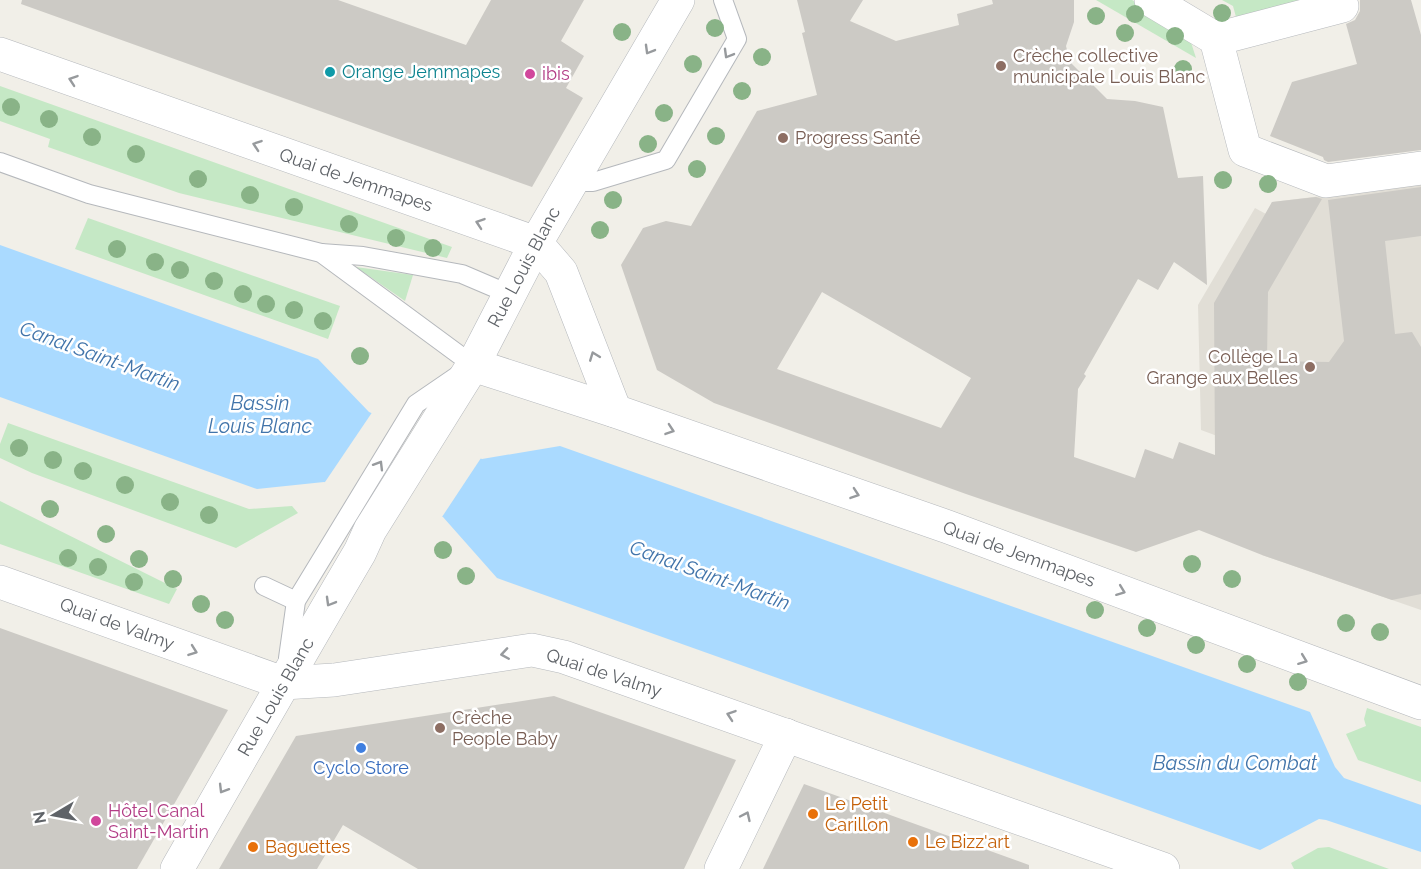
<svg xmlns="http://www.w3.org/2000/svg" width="1421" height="869" viewBox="0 0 1421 869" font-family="Raleway,sans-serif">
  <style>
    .education { fill: #e1ded6 }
    .green { fill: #c5e8c5 }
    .water { fill: #aadaff }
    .pier { fill: #f1efe8 }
    .building { fill: #cccac5; fill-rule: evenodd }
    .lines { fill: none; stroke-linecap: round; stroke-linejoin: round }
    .lane-casing { stroke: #b5b8bc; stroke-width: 20 }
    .street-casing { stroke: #b5b8bc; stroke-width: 34 }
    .lane { stroke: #fff; stroke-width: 18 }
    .street { stroke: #fff; stroke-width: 33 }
    .tree { fill: #89b387 }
    .oneway { stroke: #979a9d }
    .education-dot { fill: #8d6e63; stroke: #fff; stroke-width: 2 }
    .culture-dot { fill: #0f9aa8; stroke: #fff; stroke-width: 2 }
    .hotel-dot { fill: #d1479c; stroke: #fff; stroke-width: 2 }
    .shop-dot { fill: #3f7fe0; stroke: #fff; stroke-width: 2 }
    .food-dot { fill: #e8710a; stroke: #fff; stroke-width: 2 }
    .labels { text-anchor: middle; stroke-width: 5; stroke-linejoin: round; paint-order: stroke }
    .education-label { font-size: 18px; fill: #785e54; stroke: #fff; text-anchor: start }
    .culture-label { font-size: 18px; fill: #0d838f; stroke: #fff; text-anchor: start }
    .hotel-label { font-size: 18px; fill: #b23c85; stroke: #fff; text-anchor: start }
    .street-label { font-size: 18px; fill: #5f6368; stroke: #fff }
    .shop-label { font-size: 18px; fill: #366cbe; stroke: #fff }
    .food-label { font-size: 18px; fill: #c56008; stroke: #fff; text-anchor: start }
    .water-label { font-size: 20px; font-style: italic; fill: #4174aa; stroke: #fff }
  </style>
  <rect width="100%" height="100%" fill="#f1efe8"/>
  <path class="education" d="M1421 184V610L1262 555 1296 465 1201 430 1198 305 1255 208 1266 214 1272 202Z"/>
  <g class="green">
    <path d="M1096 0H1132L1188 33 1196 58Z"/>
    <path d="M1222 0H1301L1236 17 1233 6Z"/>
    <path d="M0 86 452 247 447 258 179 193 48 147 50 139 0 121Z"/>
    <path d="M88 218 340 306 328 339 75 249Z"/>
    <path d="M356 267 413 275 405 301Z"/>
    <path d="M8 423 249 509 292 506 298 513 236 548 32 473 0 458V444Z"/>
    <path d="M0 501 177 589 169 604 0 544Z"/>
    <path d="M1367 708 1421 727V782L1358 760 1346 734 1366 726 1364 719Z"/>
    <path d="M1329 847 1389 869H1294L1291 863 1318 848Z"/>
  </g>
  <path class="water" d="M0 245 318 359 369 412 482 459 560 446 1310 712 1335 767 1344 778 1421 805V852L1326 820 1319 819 1260 850 497 578 443 517 324 482 257 489 0 397Z"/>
  <path class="pier" d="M373 411 483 455 440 520 323 485Z"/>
  <g class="building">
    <path d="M22 0H338L466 45 491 0H584L561 41 584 56 566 88 583 98 532 187 21 4Z"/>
    <path d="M797 0H863L850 21 896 41 959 25 957 14 993 4 992 0H1074V22L1066 46 1070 62 1107 99 1135 101 1163 107 1178 178 1203 176 1207 285 1174 262 1158 290 1138 279 1084 374 1086 376 1078 389 1074 457 1135 478 1145 449 1173 459 1179 442 1215 455 1214 303 1272 202 1316 197 1322 199 1268 292 1267 361 1329 362 1344 341 1328 200 1421 187V236L1385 241 1395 334 1412 332 1421 347V594L1392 600 1262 555 1199 530 1136 552 966 494 714 403 657 370 621 265 643 228 666 221 691 226 757 111 817 95 802 33 805 32ZM822 292 971 378 941 428 777 369Z"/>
    <path d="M1360 0H1411L1421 35V150L1328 162 1324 160 1323 157 1270 136 1292 82 1357 64 1346 24 1355 20 1360 11Z"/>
    <path d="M0 628 228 710 137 869H0Z"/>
    <path d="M554 696 736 760 684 869H418L343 825 317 869H219L296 736Z"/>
    <path d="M804 784 1029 865V869H763Z"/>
  </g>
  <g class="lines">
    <g class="lane-casing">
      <g id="lane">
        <path d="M0 162 89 194 321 253 473 365 416 404 296 601 288 658"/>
        <path d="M571 182H593L666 160 737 39 723 0"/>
        <path d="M321 253 363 256 462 274 509 294"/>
        <path d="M264 586 296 601"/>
      </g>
    </g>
    <g class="street-casing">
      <g id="street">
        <path d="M1151 0 1216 39 1245 150 1326 181 1421 168"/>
        <path d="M1216 39 1342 6"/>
        <path d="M0 54 536 243 561 272 615 411"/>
        <path d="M473 365 615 411 948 527 1421 703"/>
        <path d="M0 582 283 683 334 680 532 650 564 657 1163 869"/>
        <path d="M177 869C238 763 298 657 360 552L370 530 473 365 536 243 678 0"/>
        <path d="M721 869 786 735"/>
      </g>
    </g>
    <use href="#lane" class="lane"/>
    <use href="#street" class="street"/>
  </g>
  <g class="tree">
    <circle cx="1222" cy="13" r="9"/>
    <circle cx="1135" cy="14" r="9"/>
    <circle cx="1096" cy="16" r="9"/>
    <circle cx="715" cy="28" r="9"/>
    <circle cx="622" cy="32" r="9"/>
    <circle cx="1125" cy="33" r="9"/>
    <circle cx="1175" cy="36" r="9"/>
    <circle cx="762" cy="57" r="9"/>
    <circle cx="693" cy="64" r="9"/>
    <circle cx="1183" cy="69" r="9"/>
    <circle cx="742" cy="91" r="9"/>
    <circle cx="11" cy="107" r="9"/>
    <circle cx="664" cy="113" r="9"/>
    <circle cx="49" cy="119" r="9"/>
    <circle cx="716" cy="136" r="9"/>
    <circle cx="92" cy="137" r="9"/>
    <circle cx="648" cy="144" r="9"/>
    <circle cx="136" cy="154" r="9"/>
    <circle cx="697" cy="169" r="9"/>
    <circle cx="198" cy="179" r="9"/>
    <circle cx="1223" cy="180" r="9"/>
    <circle cx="1268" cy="184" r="9"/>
    <circle cx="250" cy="195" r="9"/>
    <circle cx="613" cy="200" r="9"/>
    <circle cx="294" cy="207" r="9"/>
    <circle cx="349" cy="224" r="9"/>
    <circle cx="600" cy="230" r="9"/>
    <circle cx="396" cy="238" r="9"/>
    <circle cx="433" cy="248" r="9"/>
    <circle cx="117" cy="249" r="9"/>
    <circle cx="155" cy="262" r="9"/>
    <circle cx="180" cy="270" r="9"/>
    <circle cx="214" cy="281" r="9"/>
    <circle cx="243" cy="294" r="9"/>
    <circle cx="266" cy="304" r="9"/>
    <circle cx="294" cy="310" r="9"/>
    <circle cx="323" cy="321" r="9"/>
    <circle cx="360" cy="356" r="9"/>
    <circle cx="19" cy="448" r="9"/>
    <circle cx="53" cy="460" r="9"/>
    <circle cx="83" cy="471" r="9"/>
    <circle cx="125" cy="485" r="9"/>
    <circle cx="170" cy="502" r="9"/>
    <circle cx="50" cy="509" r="9"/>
    <circle cx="209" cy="515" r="9"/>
    <circle cx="106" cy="534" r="9"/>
    <circle cx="443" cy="550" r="9"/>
    <circle cx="68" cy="558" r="9"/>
    <circle cx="139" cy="559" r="9"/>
    <circle cx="1192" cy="564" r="9"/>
    <circle cx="98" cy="567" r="9"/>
    <circle cx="466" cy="576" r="9"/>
    <circle cx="173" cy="579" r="9"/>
    <circle cx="1232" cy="579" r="9"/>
    <circle cx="134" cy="582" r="9"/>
    <circle cx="201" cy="604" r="9"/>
    <circle cx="1095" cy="610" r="9"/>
    <circle cx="225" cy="620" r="9"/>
    <circle cx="1346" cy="623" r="9"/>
    <circle cx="1147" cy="628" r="9"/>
    <circle cx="1380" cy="632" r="9"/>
    <circle cx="1196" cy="645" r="9"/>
    <circle cx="1247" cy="664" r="9"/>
    <circle cx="1298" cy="682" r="9"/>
  </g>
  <defs><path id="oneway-chevron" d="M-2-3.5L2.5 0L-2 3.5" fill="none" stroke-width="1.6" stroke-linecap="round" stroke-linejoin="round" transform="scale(1.5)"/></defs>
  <g class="oneway">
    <use href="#oneway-chevron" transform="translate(649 50) rotate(120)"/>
    <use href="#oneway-chevron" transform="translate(728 54) rotate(120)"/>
    <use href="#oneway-chevron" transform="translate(73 80) rotate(-161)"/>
    <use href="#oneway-chevron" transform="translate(257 145) rotate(-161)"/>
    <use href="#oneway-chevron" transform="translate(480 223) rotate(-161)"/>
    <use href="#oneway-chevron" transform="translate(594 356) rotate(-111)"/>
    <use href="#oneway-chevron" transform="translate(670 430) rotate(19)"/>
    <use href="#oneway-chevron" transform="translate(379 465) rotate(-59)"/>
    <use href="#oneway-chevron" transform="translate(855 494) rotate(19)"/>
    <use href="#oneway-chevron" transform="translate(1121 591) rotate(21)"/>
    <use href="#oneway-chevron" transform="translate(330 602) rotate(120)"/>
    <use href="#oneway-chevron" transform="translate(193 651) rotate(20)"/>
    <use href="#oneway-chevron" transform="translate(505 654) rotate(171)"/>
    <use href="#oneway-chevron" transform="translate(1303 660) rotate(21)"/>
    <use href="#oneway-chevron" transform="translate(731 715) rotate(-161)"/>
    <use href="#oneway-chevron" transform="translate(223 789) rotate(121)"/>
    <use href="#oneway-chevron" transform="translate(746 816) rotate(-65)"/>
  </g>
  <g class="education-dot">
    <circle cx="1001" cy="66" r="6"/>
    <circle cx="783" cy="138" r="6"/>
    <circle cx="1310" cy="367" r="6"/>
    <circle cx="440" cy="728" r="6"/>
  </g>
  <circle class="culture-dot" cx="330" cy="72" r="6"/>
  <g class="hotel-dot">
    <circle cx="530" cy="74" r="6"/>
    <circle cx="96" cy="821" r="6"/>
  </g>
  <circle class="shop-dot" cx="361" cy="748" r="6"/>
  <g class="food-dot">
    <circle cx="813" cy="814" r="6"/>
    <circle cx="913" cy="842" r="6"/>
    <circle cx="253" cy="847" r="6"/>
  </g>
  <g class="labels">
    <g class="education-label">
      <text x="1013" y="62">Crèche collective<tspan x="1013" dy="21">municipale Louis Blanc</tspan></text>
      <text x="795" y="144">Progress Santé</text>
      <text x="1298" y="363" text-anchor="end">Collège La<tspan x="1298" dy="21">Grange aux Belles</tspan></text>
      <text x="452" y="724">Crèche<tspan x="452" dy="21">People Baby</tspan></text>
    </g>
    <g class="culture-label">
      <text x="342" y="78">Orange Jemmapes</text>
    </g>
    <g class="hotel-label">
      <text x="542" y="80">ibis</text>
      <text x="108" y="817">Hôtel Canal<tspan x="108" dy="21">Saint-Martin</tspan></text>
    </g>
    <g class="street-label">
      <text transform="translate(356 180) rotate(19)" y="6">Quai de Jemmapes</text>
      <text transform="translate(524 267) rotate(-62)" y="6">Rue Louis Blanc</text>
      <text transform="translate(1019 554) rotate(20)" y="6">Quai de Jemmapes</text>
      <text transform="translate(117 624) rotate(20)" y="6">Quai de Valmy</text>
      <text transform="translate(604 673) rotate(18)" y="6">Quai de Valmy</text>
      <text transform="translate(276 697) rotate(-60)" y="6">Rue Louis Blanc</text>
    </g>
    <g class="shop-label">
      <text x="361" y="774">Cyclo Store</text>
    </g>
    <g class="food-label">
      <text x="825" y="810">Le Petit<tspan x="825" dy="21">Carillon</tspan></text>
      <text x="925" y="848">Le Bizz'art</text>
      <text x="265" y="853">Baguettes</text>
    </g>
    <g class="water-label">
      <text transform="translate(100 356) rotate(20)" y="7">Canal Saint-Martin</text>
      <text x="260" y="410">Bassin<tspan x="260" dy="23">Louis Blanc</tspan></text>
      <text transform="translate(710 575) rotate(20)" y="7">Canal Saint-Martin</text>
      <text x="1235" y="770">Bassin du Combat</text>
    </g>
  </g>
  <g transform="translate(54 815) rotate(260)" stroke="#ffffff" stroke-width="4.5" paint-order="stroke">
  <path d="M0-4.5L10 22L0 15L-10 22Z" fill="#5f6368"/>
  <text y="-9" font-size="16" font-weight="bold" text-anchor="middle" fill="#5f6368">N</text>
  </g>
</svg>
